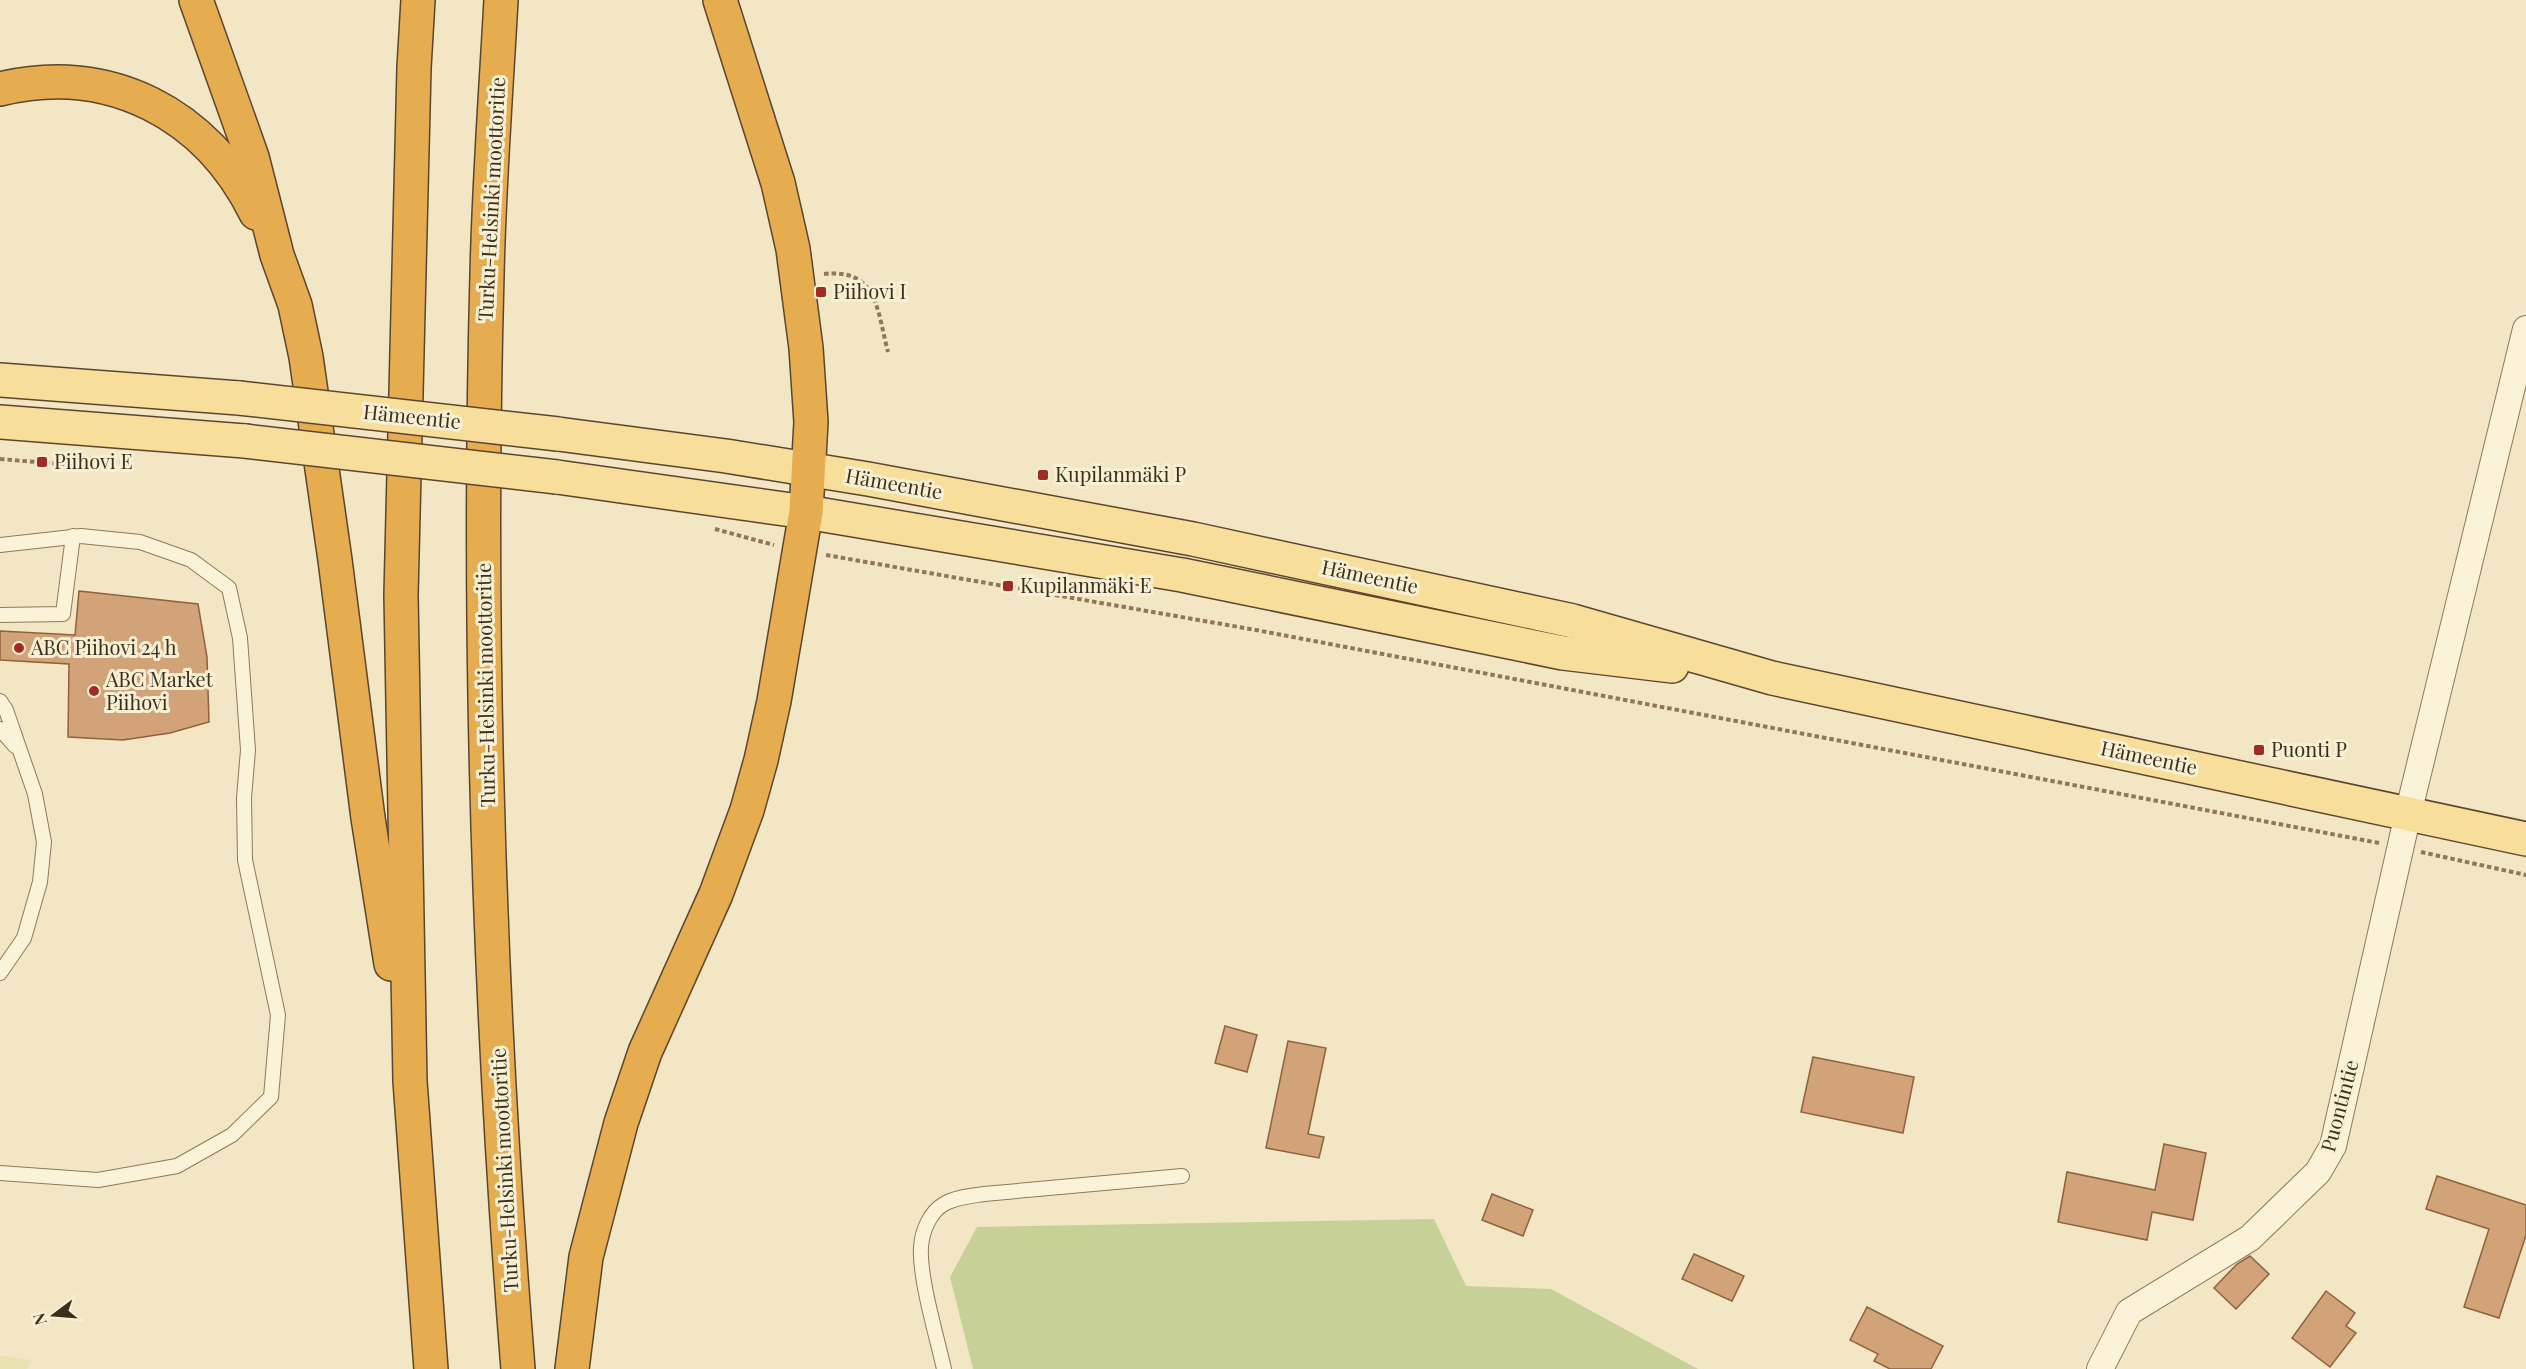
<svg xmlns="http://www.w3.org/2000/svg" width="2526" height="1369" viewBox="0 0 2526 1369" font-family="'Playfair Display',serif">
  <style>
    .farmland { fill: #e8e2b1 }
    .green { fill: #c7d197 }
    .building { fill: #d2a278; stroke: #8f623d; stroke-width: 1.5 }
    .lines { fill: none; stroke-linecap: round; stroke-linejoin: round }
    .lane-casing { stroke: #8e7859; stroke-width: 16 }
    .street-casing { stroke: #8e7859; stroke-width: 28 }
    .primary-casing { stroke: #5c452d; stroke-width: 36 }
    .highway-casing { stroke: #5c452d; stroke-width: 36 }
    .path { stroke: #8e7859; stroke-width: 4; stroke-dasharray: 4.5 3; stroke-linecap: butt }
    .lane { stroke: #fbf3d9; stroke-width: 14 }
    .street { stroke: #fbf3d9; stroke-width: 26 }
    .primary { stroke: #f7df9b; stroke-width: 33 }
    .highway { stroke: #e6ac50; stroke-width: 33 }
    .primary-bridge-casing { stroke: #5c452d; stroke-width: 36; stroke-linecap: butt }
    .primary-bridge { stroke: #f7df9b; stroke-width: 33 }
    .poi-dot { fill: #a22a24; stroke: #f8f0d5; stroke-width: 2 }
    .labels { text-anchor: middle; stroke-width: 6; stroke-linejoin: round; paint-order: stroke }
    .street-label { font-size: 20px; fill: #3d2f1e; stroke: #f8f0d5 }
    .poi-label { font-size: 20px; fill: #3d2f1e; stroke: #f8f0d5; text-anchor: start }
  </style>
  <rect width="100%" height="100%" fill="#f2e6c5"/>
  <path class="farmland" d="M0 1356 32 1360 27 1369H0Z"/>
  <path class="green" d="M1434 1219 1466 1286 1551 1289 1698 1369H973L950 1277 977 1227Z"/>
  <g class="building">
    <path d="M79 591 198 604 207 657 209 722 170 733 123 740 68 737 69 664 0 660V631L75 635Z"/>
    <path d="M1225 1026 1257 1035 1247 1072 1215 1063Z"/>
    <path d="M1288 1041 1326 1048 1308 1134 1324 1137 1319 1158 1266 1148Z"/>
    <path d="M1813 1057 1914 1077 1903 1133 1801 1112Z"/>
    <path d="M2164 1144 2206 1153 2193 1220 2152 1212 2147 1240 2058 1222 2067 1172 2155 1190Z"/>
    <path d="M2437 1176 2526 1205V1235L2499 1318 2464 1307 2489 1229 2426 1209Z"/>
    <path d="M1492 1194 1533 1210 1523 1236 1482 1220Z"/>
    <path d="M1694 1254 1744 1276 1732 1301 1682 1279Z"/>
    <path d="M2250 1256 2269 1274 2236 1309 2214 1288 2237 1264Z"/>
    <path d="M2326 1291 2355 1313 2346 1326 2356 1333 2330 1367 2292 1338Z"/>
    <path d="M1867 1307 1943 1346 1931 1369H1890L1874 1361 1878 1354 1850 1340Z"/>
  </g>
  <g class="lines">
    <g class="lane-casing">
      <g id="lane">
        <path d="M0 545 81 536 140 542 191 560 229 588 240 638 248 750 244 798 245 860 278 1015 271 1097 232 1135 177 1166 98 1180 0 1173"/>
        <path d="M0 615 63 614 73 536"/>
        <path d="M0 701 6 710 35 794 44 842 40 882 24 938 0 973"/>
        <path d="M0 729 15 746"/>
        <path d="M944 1369C937 1337 919 1278 921 1247 922 1231 930 1212 944 1204 956 1197 971 1196 984 1194L1182 1176"/>
      </g>
    </g>
    <g class="street-casing">
      <path id="street" d="M2100 1369 2129 1312 2250 1238 2318 1172 2333 1146 2408 814 2526 329"/>
    </g>
    <g class="primary-casing">
      <g id="primary">
        <path d="M0 380 239 398"/>
        <path d="M0 422 245 441"/>
        <path d="M558 434 726 456 868 479 1193 539 1573 621 1772 678 2526 839"/>
        <path d="M557 477 806 512 1182 575 1563 653 1672 666"/>
      </g>
    </g>
    <g class="highway-casing">
      <g id="highway">
        <path d="M196 0 252 157 277 255 295 305 306 357 335 560 368 818 391 964"/>
        <path d="M418 0 414 68 401 595 410 1081 431 1369"/>
        <path d="M501 0C496 92 489 183 487 275 477 640 489 1005 518 1369"/>
        <path d="M0 89C109 62 207 114 256 213"/>
        <path d="M572 1369 586 1257 621 1123 645 1052 716 894 747 810 761 760 774 701 806 512 811 422 806 348 793 249 778 183 720 0"/>
      </g>
    </g>
    <g class="path">
      <path d="M824 274C878 268 877 311 888 352"/>
      <path d="M0 459 60 464 128 462"/>
      <path d="M715 529 774 545"/>
      <path d="M826 555 1256 630 2379 843"/>
      <path d="M2421 852 2526 875"/>
    </g>
    <use href="#lane" class="lane"/>
    <use href="#street" class="street"/>
    <use href="#primary" class="primary"/>
    <use href="#highway" class="highway"/>
    <g class="primary-bridge-casing">
      <g id="primary-bridge">
        <path d="M239 398 558 434"/>
        <path d="M245 441 557 477"/>
      </g>
    </g>
    <use href="#primary-bridge" class="primary-bridge"/>
  </g>
  <g class="poi-dot">
    <rect x="815" y="286" width="12" height="12" rx="3"/>
    <rect x="36" y="456" width="12" height="12" rx="3"/>
    <rect x="1037" y="469" width="12" height="12" rx="3"/>
    <rect x="1002" y="580" width="12" height="12" rx="3"/>
    <circle cx="19" cy="648" r="6"/>
    <circle cx="94" cy="691" r="6"/>
    <rect x="2253" y="744" width="12" height="12" rx="3"/>
  </g>
  <g class="labels">
    <g class="street-label">
      <text transform="translate(492 199) rotate(-87)" y="7">Turku-Helsinki moottoritie</text>
      <text transform="translate(412 417) rotate(6)" y="7">Hämeentie</text>
      <text transform="translate(894 484) rotate(10)" y="7">Hämeentie</text>
      <text transform="translate(1370 577) rotate(12)" y="7">Hämeentie</text>
      <text transform="translate(486 685) rotate(-91)" y="7">Turku-Helsinki moottoritie</text>
      <text transform="translate(2149 758) rotate(12)" y="7">Hämeentie</text>
      <text transform="translate(2340 1106) rotate(-75)" y="7">Puontintie</text>
      <text transform="translate(505 1170) rotate(-93)" y="7">Turku-Helsinki moottoritie</text>
    </g>
    <g class="poi-label">
      <text x="833" y="299">Piihovi I</text>
      <text x="54" y="469">Piihovi E</text>
      <text x="1055" y="482">Kupilanmäki P</text>
      <text x="1020" y="593">Kupilanmäki E</text>
      <text x="31" y="655">ABC Piihovi 24 h</text>
      <text x="106" y="687">ABC Market<tspan x="106" dy="23">Piihovi</tspan></text>
      <text x="2271" y="757">Puonti P</text>
    </g>
  </g>
  <g transform="translate(54 1315) rotate(254)" stroke="#f8f0d5" stroke-width="4.5" paint-order="stroke">
  <path d="M0-4.5L10 22L0 15L-10 22Z" fill="#3d2f1e"/>
  <text y="-9" font-size="16" font-weight="bold" text-anchor="middle" fill="#3d2f1e">N</text>
  </g>
</svg>
